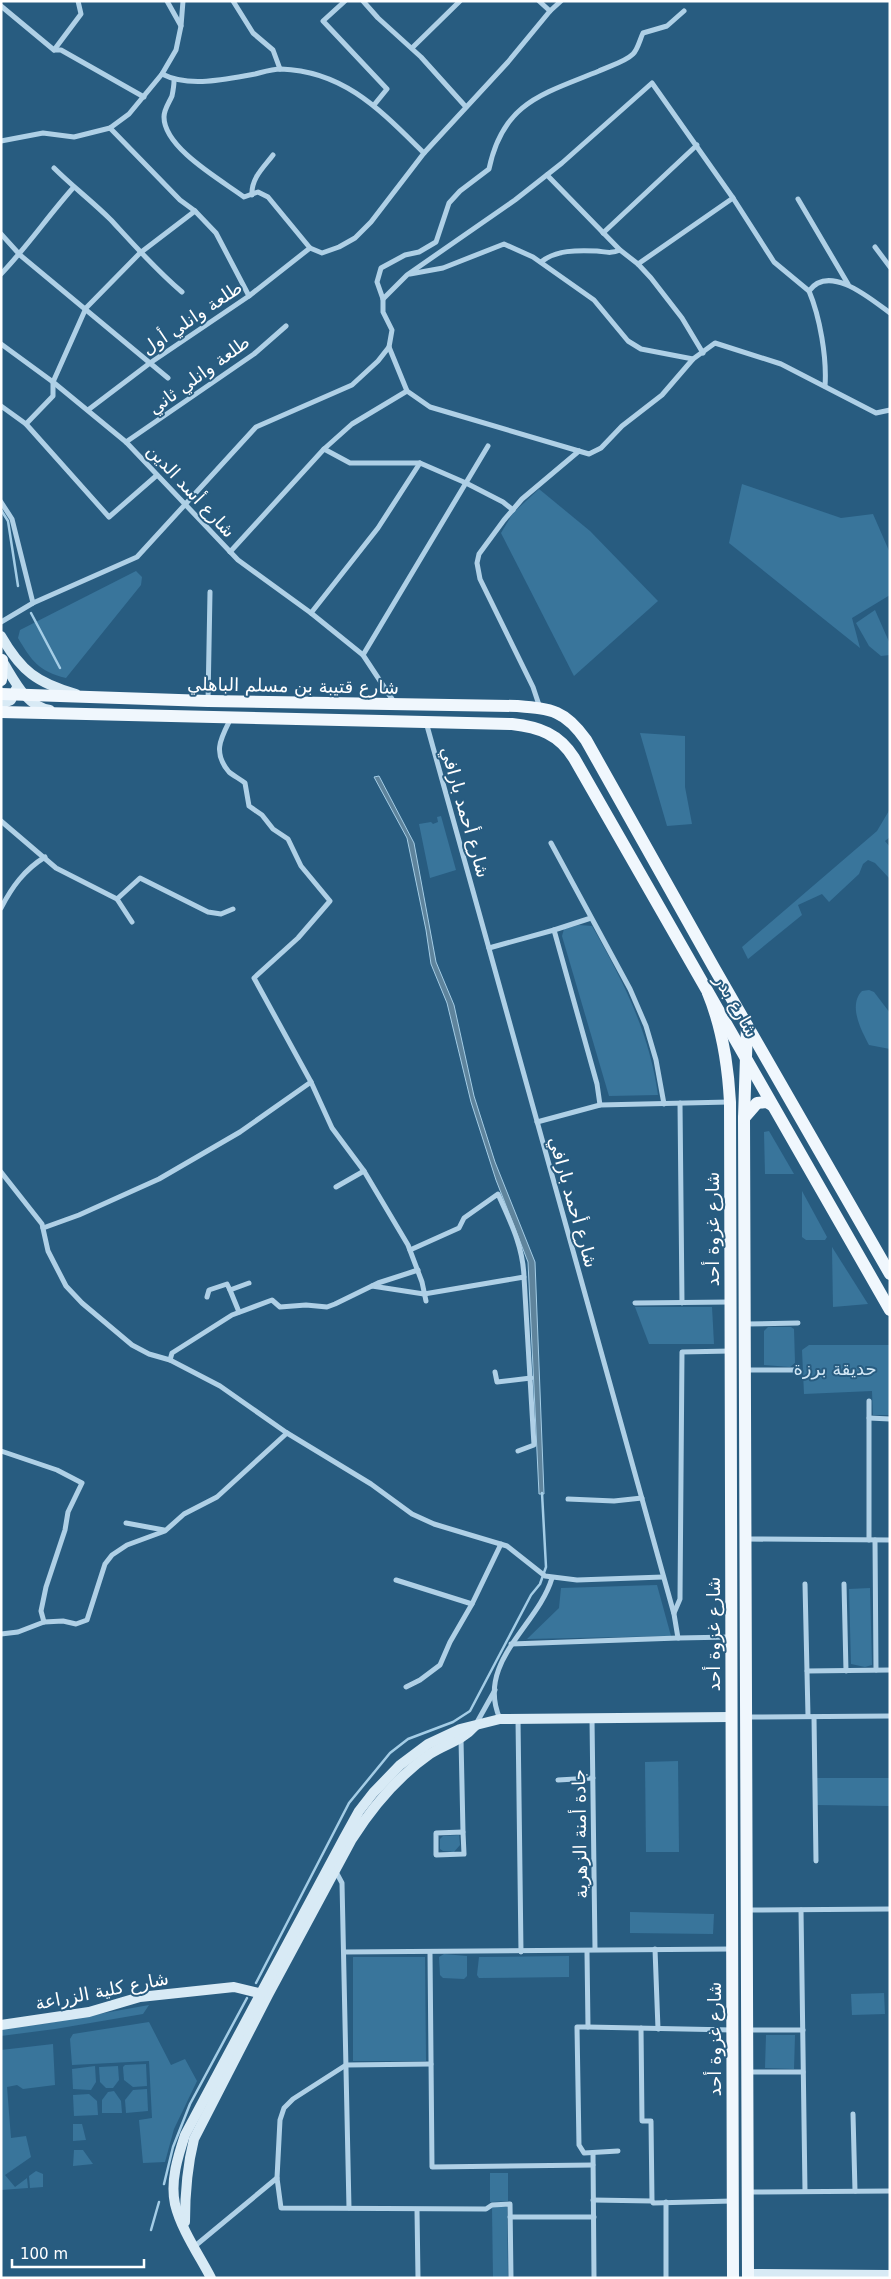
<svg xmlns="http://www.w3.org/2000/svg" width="891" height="2279" viewBox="0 0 891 2279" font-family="'DejaVu Sans','Noto Naskh Arabic',sans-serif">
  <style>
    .green { fill: #39759b }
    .water { fill: #5f849c; stroke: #a4cde6 }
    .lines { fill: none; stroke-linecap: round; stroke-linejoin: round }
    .stream { stroke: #a4cde6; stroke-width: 2.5 }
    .street { stroke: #afd0e6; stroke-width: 5 }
    .secondary { stroke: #d8eaf5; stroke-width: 10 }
    .primary { stroke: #f0f7fd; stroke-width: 12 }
    .labels { text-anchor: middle; stroke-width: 4; stroke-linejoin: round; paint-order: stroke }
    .street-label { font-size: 18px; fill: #fff; stroke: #285c80 }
    .park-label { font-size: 18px; fill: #d2e7f5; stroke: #285c80 }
  </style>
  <rect width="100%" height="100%" fill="#285c80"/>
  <g class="green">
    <path d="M742 484 841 518 873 514 890 553V595L852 618 860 648 729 543Z"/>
    <path d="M539 489 590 531 658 601 574 676 501 533 513 513Z"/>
    <path d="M136 571 142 577 141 585 66 678C38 671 32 661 18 638L20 630Z"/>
    <path d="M875 610 890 644V655L881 656 869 646 856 623Z"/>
    <path d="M640 733 685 736V787L692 824 667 826Z"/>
    <path d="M890 809V837L885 841 890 847V879L875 863 868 860 863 864 859 874 829 902 822 894 798 905 802 915 748 959 742 947 877 831Z"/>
    <path d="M441 816 456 870 430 878 419 824 431 822 433 824 438 822 437 817Z"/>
    <path d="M579 925 592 926C623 981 649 1031 658 1095L609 1096 562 936 564 929Z"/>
    <path d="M869 990 874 992 890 1013V1049L869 1045C861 1030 848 1005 862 991Z"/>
    <path d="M769 1131 794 1174H765L764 1132Z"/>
    <path d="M802 1191 827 1237 825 1240H806L802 1237Z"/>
    <path d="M832 1247 868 1304 833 1307Z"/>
    <path d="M635 1307H712L714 1344H649Z"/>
    <path d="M768 1327H791L794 1329 795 1363 790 1367 764 1365V1331Z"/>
    <path d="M809 1345H890V1415H873L872 1391 804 1394 802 1350Z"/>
    <path d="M657 1585 671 1636 527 1639 559 1608 561 1588Z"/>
    <path d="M870 1588 872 1665 865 1667 851 1664 849 1589Z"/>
    <path d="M678 1761 679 1852H646L645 1762Z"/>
    <path d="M815 1778H890V1806L815 1805Z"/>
    <path d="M459 1835 460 1845 454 1852 443 1851 440 1849V1839L443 1836Z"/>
    <path d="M630 1912 714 1914 713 1934 630 1933Z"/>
    <path d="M444 1954 467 1956V1976L464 1979 443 1978 440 1975 439 1957Z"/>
    <path d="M569 1956V1977L479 1978 477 1975 479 1957Z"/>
    <path d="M353 1957H425L426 2061H353Z"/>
    <path d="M884 1993 885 2014 852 2015 851 1994Z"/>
    <path d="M149 2005 143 2014 55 2029 1 2036V2029L54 2022Z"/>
    <path d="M149 2022 171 2065 185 2059 197 2081 174 2129 165 2162 143 2163 139 2120 152 2118 149 2061 72 2065 70 2039 73 2034Z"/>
    <path d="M766 2035H795L794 2069 765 2068Z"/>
    <path d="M53 2044 55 2085 23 2089 17 2085 7 2087 11 2138 26 2136 31 2157 5 2175 15 2187 27 2178 28 2188 1 2190V2050Z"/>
    <path d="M146 2064 147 2086 133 2087 124 2080 123 2067 125 2065Z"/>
    <path d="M95 2066 96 2082 91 2090 73 2089 72 2069Z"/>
    <path d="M118 2066 119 2080 113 2088H106L100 2082 99 2067Z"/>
    <path d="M147 2089 148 2111 126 2113 125 2100 133 2090Z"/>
    <path d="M114 2091 121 2101 122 2113H102V2100L108 2092Z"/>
    <path d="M89 2094 97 2101 98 2115 74 2116 73 2095Z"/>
    <path d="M73 2124H82L86 2140 73 2141Z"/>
    <path d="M74 2150H83L93 2164 73 2166Z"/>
    <path d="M36 2171 43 2174V2187L30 2188 29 2176Z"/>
    <path d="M490 2173H508V2201L490 2202Z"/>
    <path d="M492 2207H507L508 2278H493Z"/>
  </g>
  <path class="water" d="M379 776 414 843 436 962 454 1005 474 1096 495 1162 535 1262 544 1494H539L528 1262 496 1180 471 1102 447 1003 431 964 426 930 407 838 374 777Z"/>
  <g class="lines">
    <g class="stream">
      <path d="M1 510 8 521 18 586"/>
      <path d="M31 613 60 668"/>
      <path d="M256 1983 349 1803 390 1753 408 1739 453 1722 470 1711 531 1595 540 1584 546 1567 542 1493"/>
      <path d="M164 2184 173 2147 190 2104 247 1998"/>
      <path d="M151 2230 159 2202"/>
    </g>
    <g class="street">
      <path d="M233 1 253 33 273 50 280 69"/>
      <path d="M345 1 323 21 387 89 374 105"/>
      <path d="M363 1 378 18 421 57 466 107"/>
      <path d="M539 1 550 11"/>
      <path d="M1 6 54 50H61L144 97"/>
      <path d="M181 26 183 1"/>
      <path d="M412 48 460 1"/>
      <path d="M54 50 81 14 78 1"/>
      <path d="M162 74C189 88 226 79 255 74 263 72 272 69 281 69 345 71 382 112 424 153"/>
      <path d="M174 81C174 86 173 91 172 96 169 103 164 109 164 117 164 148 221 180 244 197L258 192 268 197 310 248 322 253 339 247 355 238 371 222 424 153 508 62 550 11 561 1"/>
      <path d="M110 128 180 200 195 211 216 233 249 296"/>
      <path d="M1 141 43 133 74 137 110 128 129 114 162 74 176 50 181 26 167 1"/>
      <path d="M54 168C72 186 93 202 111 220 134 245 156 270 182 292"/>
      <path d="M547 175 620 250 638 264 651 278 682 318 703 353"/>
      <path d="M252 195C251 178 264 167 273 155"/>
      <path d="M798 199 848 284"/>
      <path d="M603 233 697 145"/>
      <path d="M1 234 20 255 168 378"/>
      <path d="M875 247 890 267"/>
      <path d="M541 262C556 250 577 250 597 251 606 252 611 254 620 250"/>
      <path d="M638 264 733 198"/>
      <path d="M1 274C27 247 48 216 73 188"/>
      <path d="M410 274 443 268 504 244 533 257 594 300 628 341 641 349 693 359"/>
      <path d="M383 299 407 275 515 200 562 163 652 83 733 198 774 262 809 291"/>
      <path d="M1 344 53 382 126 442 238 560 311 613 363 655"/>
      <path d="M389 347 407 391 430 407 589 454 601 448 622 426 662 395 693 359 715 343 781 364 876 413 890 410"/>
      <path d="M825 386C827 358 820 317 809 291 829 263 871 299 890 313"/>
      <path d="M1 406 26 424 109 517 156 476"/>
      <path d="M88 410 150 363 249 296 310 248"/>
      <path d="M26 424 53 396V382L86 308 140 253 195 211"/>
      <path d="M126 442 254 354 286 326"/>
      <path d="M324 449 350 463H420L466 483 503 502 513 510"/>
      <path d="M1 502 12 519 33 603"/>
      <path d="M230 552 324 449 352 424 407 391"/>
      <path d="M311 613 378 528 420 463"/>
      <path d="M1 622 33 603 137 557 256 427 352 385 378 361 389 347 392 330 383 312V299L377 282 381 268 405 255 419 252 436 242 449 203 460 191 489 169C503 102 543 94 599 71 609 66 625 62 633 54 638 49 640 39 643 33L667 26 684 11"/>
      <path d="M208 701 210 592"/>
      <path d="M394 702 363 655 488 446"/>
      <path d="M540 708 533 687 480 579 477 563 479 554 504 520 522 499 579 451"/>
      <path d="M231 718C221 738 212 752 229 772 234 776 240 779 245 783L249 806 262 815 273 829 288 839 301 866 330 901 298 938 254 978 311 1082 332 1128 364 1171 408 1245 422 1282 426 1301"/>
      <path d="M426 722 674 1614 678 1638 731 1637"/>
      <path d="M1 821 56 868 117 899 132 922"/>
      <path d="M551 843 630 989 646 1026 656 1060 664 1104"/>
      <path d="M117 899 140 878 208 912 221 914 233 909"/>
      <path d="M1 908C12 887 24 870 45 857"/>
      <path d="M554 930 591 918"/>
      <path d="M489 948 554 930 597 1084 600 1105"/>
      <path d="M680 1103 682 1303"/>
      <path d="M537 1122 600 1105 729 1102"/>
      <path d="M1 1172 42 1224 48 1251 66 1286 82 1303 132 1345 149 1354 170 1360 220 1386 287 1433 371 1484 412 1514 434 1524 507 1546 545 1576 577 1580 663 1577"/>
      <path d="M336 1187 364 1171"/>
      <path d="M43 1228 79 1215 159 1179 240 1132 311 1082"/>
      <path d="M372 1286 424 1294 524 1277C523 1246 510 1221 498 1194L464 1218 459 1228 410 1250"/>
      <path d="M207 1297 209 1290 227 1284 230 1290"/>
      <path d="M635 1303 730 1302"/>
      <path d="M239 1312 230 1290 249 1283"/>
      <path d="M746 1324 798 1323"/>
      <path d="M170 1360 172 1353 232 1315 272 1300 280 1307 306 1305 327 1307 335 1304 378 1283 418 1270"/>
      <path d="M746 1370H798"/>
      <path d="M495 1372 497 1382 531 1378"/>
      <path d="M869 1418 890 1419"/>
      <path d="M1 1451 57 1470 82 1483 68 1512 65 1530 46 1587 41 1611 44 1622"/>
      <path d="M518 1451 534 1445 524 1277"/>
      <path d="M568 1499 614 1501 642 1498"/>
      <path d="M126 1523 164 1530"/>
      <path d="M746 1539 890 1540"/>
      <path d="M869 1540V1401"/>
      <path d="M875 1540 876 1670"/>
      <path d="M396 1580 472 1604"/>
      <path d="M805 1584 808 1716"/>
      <path d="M844 1584 846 1671"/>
      <path d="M674 1613 680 1599 682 1352 730 1351"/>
      <path d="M1 1634 18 1632 44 1622 63 1621 76 1624 87 1620 105 1564 112 1555 127 1545 165 1531 184 1514 217 1497 287 1433"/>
      <path d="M511 1644 678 1638"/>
      <path d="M807 1671 890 1670"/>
      <path d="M406 1687 420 1680 440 1665 450 1642 472 1604 501 1544"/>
      <path d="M747 1717 890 1716"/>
      <path d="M814 1717 816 1861"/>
      <path d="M500 1719C475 1662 538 1626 552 1578"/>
      <path d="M518 1719 521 1952"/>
      <path d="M592 1719 595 1949"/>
      <path d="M476 1724 495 1690"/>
      <path d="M461 1739 463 1832"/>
      <path d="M558 1780 593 1778"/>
      <path d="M463 1832 464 1854 436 1855V1833Z"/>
      <path d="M335 1870 342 1883 349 2208"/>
      <path d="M748 1910 890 1909"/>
      <path d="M801 1910 805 2191"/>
      <path d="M655 1949 658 2029"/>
      <path d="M344 1952 732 1949"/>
      <path d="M430 1952 432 2167 593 2165"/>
      <path d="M587 1952 588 2027H577L579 2145 584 2153 618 2151"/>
      <path d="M588 2027 732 2030"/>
      <path d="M641 2028 642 2121H651L652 2201"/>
      <path d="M748 2030H803"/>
      <path d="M747 2072H803"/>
      <path d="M853 2114 855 2191"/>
      <path d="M593 2153 594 2278"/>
      <path d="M277 2178 280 2120 284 2108 293 2099 346 2065 431 2064"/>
      <path d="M748 2192 890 2191"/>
      <path d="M593 2200 652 2201 653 2203 732 2201"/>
      <path d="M666 2202V2278"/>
      <path d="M417 2210 418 2278"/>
      <path d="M510 2217H594"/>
      <path d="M195 2246 277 2178 281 2208 486 2209 492 2205 510 2204 511 2278"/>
    </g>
    <g class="secondary">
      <path d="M1 636C21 671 37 683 76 694"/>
      <path d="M1 659C14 679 25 706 50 710"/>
      <path d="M1 704 11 700 16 689"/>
      <path d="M1 2025 89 2012 140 1997 234 1987 263 1994"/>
      <path d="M185 2222C185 2193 187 2167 194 2139L268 1995 352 1839C373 1806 397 1777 430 1754 445 1744 462 1741 475 1726"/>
      <path d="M748 2274 890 2275"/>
      <path d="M211 2278C199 2255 181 2229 175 2204 170 2181 178 2156 185 2135L344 1838 359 1811 373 1793 400 1765 428 1744 460 1729 500 1719 731 1717"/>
    </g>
    <g class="primary">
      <path d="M1 680 2 660"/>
      <path d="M1 694 208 701 517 706C552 709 565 710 586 740L713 966 890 1274"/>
      <path d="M1 712 512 724C539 727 559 734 574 758L890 1310"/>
      <path d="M708 993C722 1027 728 1065 730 1102L733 2278"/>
      <path d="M747 1026 744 1118 748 2278"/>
      <path d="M744 1118 757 1103 767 1102 772 1105"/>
    </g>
  </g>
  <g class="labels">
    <g class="street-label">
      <text transform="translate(192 318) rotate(-34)" y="6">طلعة وانلي أول</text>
      <text transform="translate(199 375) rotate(-36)" y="6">طلعة وانلي ثاني</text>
      <text transform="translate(191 491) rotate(47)" y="6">شارع أسد الدين</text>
      <text transform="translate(293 686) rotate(1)" y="6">شارع قتيبة بن مسلم الباهلي</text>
      <text transform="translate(465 812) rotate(74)" y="6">شارع أحمد بارافي</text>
      <text transform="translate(736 1006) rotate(60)" y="6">شارع بدر</text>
      <text transform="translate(573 1202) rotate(74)" y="6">شارع أحمد بارافي</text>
      <text transform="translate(713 1229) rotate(-90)" y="6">شارع غزوة أحد</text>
      <text transform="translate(714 1634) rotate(-90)" y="6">شارع غزوة أحد</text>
      <text transform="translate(580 1834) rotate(-91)" y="6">جادة أمنة الزهرية</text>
      <text transform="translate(102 1991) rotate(-11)" y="6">شارع كلية الزراعة</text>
      <text transform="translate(715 2039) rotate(-90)" y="6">شارع غزوة أحد</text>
    </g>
    <g class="park-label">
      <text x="835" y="1375">حديقة برزة</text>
    </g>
  </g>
  <rect width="891" height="2279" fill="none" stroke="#ffffff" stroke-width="5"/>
  <path d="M12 2259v8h132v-8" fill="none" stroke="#ffffff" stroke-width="2.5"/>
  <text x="20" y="2259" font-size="15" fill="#ffffff" stroke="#285c80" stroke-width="4" paint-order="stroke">100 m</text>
</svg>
